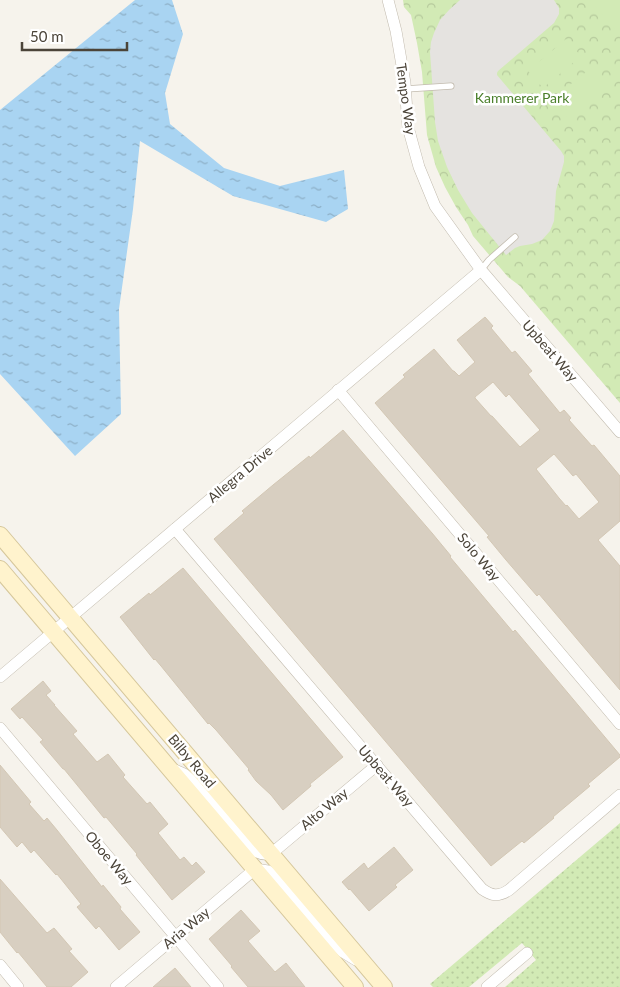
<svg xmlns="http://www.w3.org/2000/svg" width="620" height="987" viewBox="0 0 620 987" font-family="Lato,sans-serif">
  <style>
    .grass { fill: url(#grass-dots) }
    .park { fill: url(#park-crowns) }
    .garden { fill: #d2eab5 }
    .parking { fill: #e5e3e0 }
    .water { fill: url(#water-ripples) }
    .building { fill: #d8cfc1; stroke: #d3c7b4; fill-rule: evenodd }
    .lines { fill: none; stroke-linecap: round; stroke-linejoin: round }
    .lane-casing { stroke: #c2bbae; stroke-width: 7 }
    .street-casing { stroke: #c2bbae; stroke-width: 12 }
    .secondary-casing { stroke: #d6c79b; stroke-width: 18 }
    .lane { stroke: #fff; stroke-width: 5.5 }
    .street { stroke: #fff; stroke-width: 11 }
    .secondary { stroke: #fff3cd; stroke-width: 16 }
    .labels { text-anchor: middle; stroke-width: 5; stroke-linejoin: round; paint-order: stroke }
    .park-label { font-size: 14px; fill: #4a7f2a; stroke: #fff }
    .street-label { font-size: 14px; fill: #4b4439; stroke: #fff }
  </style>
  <defs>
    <pattern id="grass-dots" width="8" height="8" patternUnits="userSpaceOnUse" patternTransform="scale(1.25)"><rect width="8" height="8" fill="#d2eab5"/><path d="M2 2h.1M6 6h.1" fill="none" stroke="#b6ca9c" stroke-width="1.8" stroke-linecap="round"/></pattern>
    <pattern id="park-crowns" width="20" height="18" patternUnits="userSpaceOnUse" patternTransform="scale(1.25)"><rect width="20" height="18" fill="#d2eab5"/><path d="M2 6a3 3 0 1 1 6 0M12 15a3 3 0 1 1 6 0" fill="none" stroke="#b6ca9c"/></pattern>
    <pattern id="water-ripples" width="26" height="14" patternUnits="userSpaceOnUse" patternTransform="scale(1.25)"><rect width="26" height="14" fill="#a9d4f2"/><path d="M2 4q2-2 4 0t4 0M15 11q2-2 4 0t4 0" fill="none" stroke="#8caec5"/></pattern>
  </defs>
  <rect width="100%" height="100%" fill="#f6f3ec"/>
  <path class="grass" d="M620 823V987H505L536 960 522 943 469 987H433L430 984Z"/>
  <path class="park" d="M403 0H620V403L520 286 508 277 473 236 468 225 456 207 445 187 436 167 427 135 422 72 417 43 411 15 404 7Z"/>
  <g class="garden">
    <path d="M590 0H620V35Z"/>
    <path d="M566 39 581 56 543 88 528 71Z"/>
    <path d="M591 68 605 85 567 117 552 99Z"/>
  </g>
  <path class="parking" d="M460 0H554L559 8V14L554 23 498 71 497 73V75L561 151 564 156V162L556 191 554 221 550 231 542 240 532 244 520 246 515 248 506 255 472 213 458 190 447 167 438 141 435 122 430 52 431 42 434 33 440 20 449 10Z"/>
  <path class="water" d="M135 0H172L183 34 165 93 170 124 224 168 280 186 344 170 348 209 326 222 233 196 140 141 133 209 119 309 121 414 75 456 0 374V110Z"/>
  <g class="building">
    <path d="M485 317 493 326 491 328 512 353 515 351 532 371 528 374 560 413 564 410 571 418 569 420 592 446 594 445 620 476V521L598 540 620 566V690L539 594 537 596 506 560 487 537 489 536 375 403 405 377 403 375 434 349 453 371H454L459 376 475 362 457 340ZM493 382 506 397 509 394 540 430 520 447 492 416H491L475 398V397ZM554 454 573 476 576 474 599 502 579 519 567 505 566 506 559 498 536 469Z"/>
    <path d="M343 430 432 533 451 556 450 557 513 632 515 630 620 755V757L588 784 590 786 553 817 554 818 524 843 522 841 491 866 214 539 244 513 242 511 273 485 309 456 310 458Z"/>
    <path d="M183 568 343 757 310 784 311 786 283 810 271 795 256 781 248 770 249 769 216 730 209 723 208 724 161 666 155 659 154 660 120 617 149 593 150 595Z"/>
    <path d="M43 681 51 691 46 695 55 705H54L77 731 73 734 97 762 108 754 125 775 123 777 147 804 150 802 168 824 158 833 180 860 184 857 192 866 196 862 205 872 172 900 136 855 137 854 106 817 104 818 64 769H63L40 742 43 740 22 717 20 719 11 709Z"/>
    <path d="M0 765 31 802 29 804 44 821 47 818 57 830 102 887 103 885 121 907 120 909 140 932 119 950 99 926 96 929 77 907 81 904 57 874 56 875 34 850 31 853 22 842 17 847 0 827Z"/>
    <path d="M394 847 413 870 395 885 397 887 369 911 356 896 350 889 349 890 342 882 364 863 368 869Z"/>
    <path d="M0 879 47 933 54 928 72 949 69 951 88 972 71 987H47L18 952 17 953 0 932Z"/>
    <path d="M241 910 260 931 248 941 275 972 286 963 305 987H248L231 967 232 966 209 939Z"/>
    <path d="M175 968 191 987H153Z"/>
  </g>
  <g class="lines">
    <g class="lane-casing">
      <g id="lane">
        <path d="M406 89 451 86"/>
        <path d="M481 270 489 260 515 237"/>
      </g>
    </g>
    <g class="street-casing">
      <g id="street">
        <path d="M388 0 396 31 405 83 408 127 419 167 435 206 481 270 620 432"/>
        <path d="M338 390 620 724"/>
        <path d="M175 529 482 889C492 896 498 897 509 890L620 795"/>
        <path d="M0 677 481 270"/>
        <path d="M0 728 218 987"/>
        <path d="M175 770 184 774 200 788 252 849C258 854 264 855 271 854L377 765"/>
        <path d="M0 965 18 987"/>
        <path d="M116 987 255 869 268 871 278 878 327 936 343 952 356 960"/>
        <path d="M487 987 527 953"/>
      </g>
    </g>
    <g class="secondary-casing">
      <g id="secondary">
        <path d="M0 535 384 987"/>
        <path d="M0 569 355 987"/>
      </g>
    </g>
    <use href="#lane" class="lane"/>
    <use href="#street" class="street"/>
    <use href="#secondary" class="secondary"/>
  </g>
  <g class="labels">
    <g class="park-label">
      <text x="522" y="103">Kammerer Park</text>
    </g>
    <g class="street-label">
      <text transform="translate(406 99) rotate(82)" y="5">Tempo Way</text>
      <text transform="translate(550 351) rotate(49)" y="5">Upbeat Way</text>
      <text transform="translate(240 474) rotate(-40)" y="5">Allegra Drive</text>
      <text transform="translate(479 557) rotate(50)" y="5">Solo Way</text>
      <text transform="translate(192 761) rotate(50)" y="5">Bilby Road</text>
      <text transform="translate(386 776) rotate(49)" y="5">Upbeat Way</text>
      <text transform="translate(324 809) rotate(-40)" y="5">Alto Way</text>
      <text transform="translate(109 858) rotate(50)" y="5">Oboe Way</text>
      <text transform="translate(186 928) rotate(-40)" y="5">Aria Way</text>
    </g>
  </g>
  <path d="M22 42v8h105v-8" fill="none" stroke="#4b4439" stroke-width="2.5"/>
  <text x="30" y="42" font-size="15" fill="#4b4439" stroke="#ffffff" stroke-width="4" paint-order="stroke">50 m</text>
</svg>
